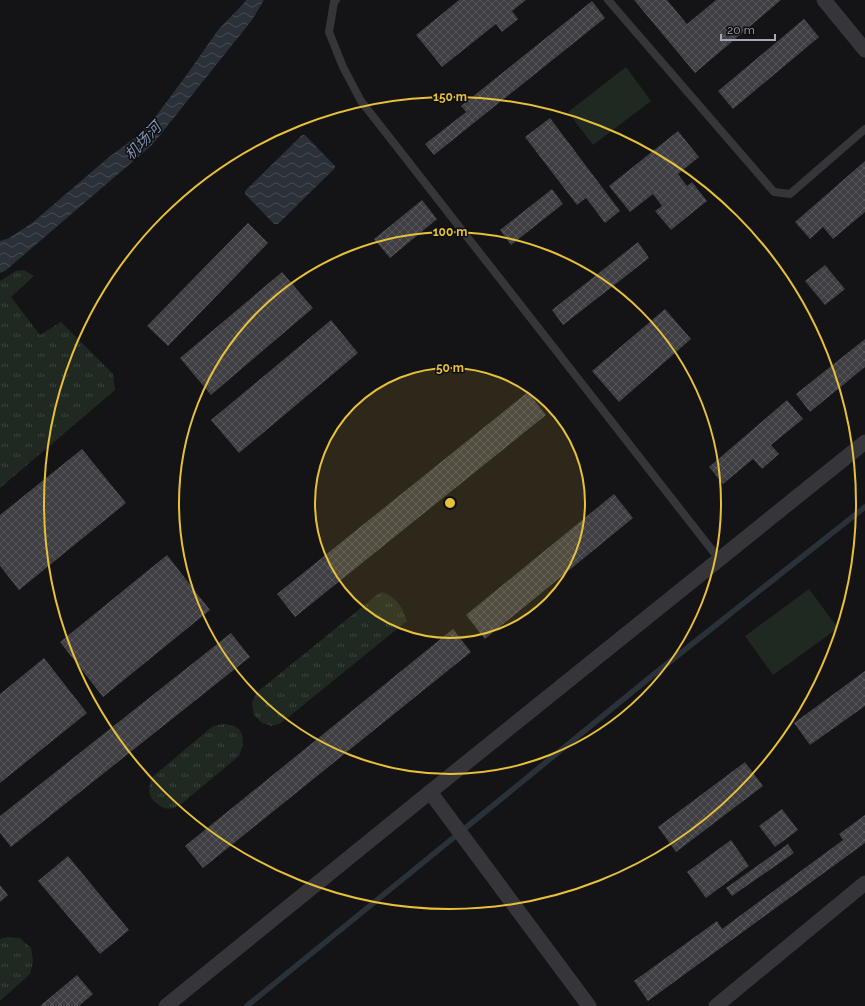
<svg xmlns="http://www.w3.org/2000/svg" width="865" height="1006" viewBox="0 0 865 1006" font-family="Raleway,'Noto Sans SC',sans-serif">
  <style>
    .grass { fill: url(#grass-tufts) }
    .garden { fill: #202822 }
    .water { fill: url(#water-waves) }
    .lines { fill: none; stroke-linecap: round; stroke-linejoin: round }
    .stream { stroke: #2b3139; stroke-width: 5.5 }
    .building { fill: url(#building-cross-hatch) }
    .service { stroke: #35353a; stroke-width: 8 }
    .minor { stroke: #35353a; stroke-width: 15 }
    .ring { fill: none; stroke: #e8c039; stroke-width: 2 }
    .labels { text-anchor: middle; stroke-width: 3; stroke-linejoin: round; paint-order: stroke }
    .water-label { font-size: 15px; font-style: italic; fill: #7f93af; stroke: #0f0f11 }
    .centre { fill: #e8c039; stroke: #0f0f11; stroke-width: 2 }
    .ring-label { font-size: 12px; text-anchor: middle; font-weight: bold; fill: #e8c039; stroke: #0f0f11; stroke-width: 3; stroke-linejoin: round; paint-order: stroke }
  </style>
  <defs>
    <pattern id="grass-tufts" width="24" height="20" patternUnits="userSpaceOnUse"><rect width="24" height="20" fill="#202822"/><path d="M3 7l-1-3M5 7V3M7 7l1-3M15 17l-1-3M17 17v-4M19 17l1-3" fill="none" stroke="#3d4440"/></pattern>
    <pattern id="water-waves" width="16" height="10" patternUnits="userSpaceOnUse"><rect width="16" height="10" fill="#2b3139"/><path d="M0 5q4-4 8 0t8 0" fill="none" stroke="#474c53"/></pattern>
    <pattern id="building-cross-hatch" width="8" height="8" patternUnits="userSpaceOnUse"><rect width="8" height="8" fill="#3e3e43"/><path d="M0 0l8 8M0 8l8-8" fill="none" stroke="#57575c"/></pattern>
  </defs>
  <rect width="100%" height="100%" fill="#141416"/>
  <g class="grass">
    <path d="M24 270 34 276 11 297 40 335 61 322 113 374 115 390 0 488V281L16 271Z"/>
    <path d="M382 592C397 597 402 607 407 621L281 723 272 726 262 723 254 715 252 703 256 693 378 594Z"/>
    <path d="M224 724C227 724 231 725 234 726 246 732 244 746 239 756L179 806C170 810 163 810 155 802 154 801 152 799 151 797 148 791 150 784 151 778L213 726Z"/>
    <path d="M7 937 20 938 31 948 33 961 30 974 0 1001V939Z"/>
  </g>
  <g class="garden">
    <path d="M626 67 651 101 593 145 568 112Z"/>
    <path d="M809 589 838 628 773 675 745 636Z"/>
  </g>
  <g class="water">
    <path d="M246 0H264L252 20 152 145 5 271 0 273V241L9 238 32 223 109 157 136 137 153 120 188 73 218 30 244 3Z"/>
    <path d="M302 135H305L335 166V168L278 224H274L245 194V191Z"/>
  </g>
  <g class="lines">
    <path class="stream" d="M247 1006 653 675 865 507"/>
  </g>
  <g class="building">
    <path d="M459 0H526L512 11 518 19 502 32 496 24 442 67 416 35Z"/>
    <path d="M634 0H667L687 24 716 0H781L695 73Z"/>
    <path d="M592 1 605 18 434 155 425 144 466 112 461 106Z"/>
    <path d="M804 19 819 37 733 109 718 91Z"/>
    <path d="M550 118 620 211 605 223 586 198 577 205 525 137Z"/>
    <path d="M678 131 699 157 678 174 687 186 692 182 707 201 671 230 655 211 662 206 653 194 630 212 609 186Z"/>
    <path d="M865 161V212L833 239 823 227 810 239 795 222Z"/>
    <path d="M552 189 563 204 511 245 500 230Z"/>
    <path d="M422 200 437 219 390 258 374 239Z"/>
    <path d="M248 223 268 243 168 346 147 326Z"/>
    <path d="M638 242 649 258 563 325 552 310Z"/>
    <path d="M825 265 845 289 825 305 805 281Z"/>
    <path d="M282 272 313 308 211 395 180 358Z"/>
    <path d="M665 309 691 339 619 402 592 371Z"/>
    <path d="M331 320 358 353 239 453 211 420Z"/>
    <path d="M865 339V367L810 412 796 394Z"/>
    <path d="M528 392 546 415 295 617 277 594Z"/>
    <path d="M787 400 803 419 771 445 779 454 762 469 753 459 723 484 709 467Z"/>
    <path d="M82 449 126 503 19 590 0 566V515Z"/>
    <path d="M614 494 633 518 485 639 466 615Z"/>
    <path d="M167 555 210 610 103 697 60 642Z"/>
    <path d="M453 629 471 652 203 868 185 846Z"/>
    <path d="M231 633 250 657 11 847 0 833V816Z"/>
    <path d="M44 658 87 713 0 783V694Z"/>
    <path d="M865 671V706L810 745 794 723Z"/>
    <path d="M745 762 763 786 676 852 658 827Z"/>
    <path d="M782 809 798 830 775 847 759 826Z"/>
    <path d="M865 815V843L648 1001 634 981 717 921 722 929 843 840 839 834Z"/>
    <path d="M731 840 749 866 706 898 687 872Z"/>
    <path d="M788 844 794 853 732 896 726 888Z"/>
    <path d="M68 856 129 930 100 954 38 881Z"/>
    <path d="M0 885 8 895 0 902Z"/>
    <path d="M77 975 93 994 79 1006H40Z"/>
  </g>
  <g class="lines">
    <g class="service">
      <path d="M336 0 334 2 329 32 343 67 361 101 719 559"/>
      <path d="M608 0 774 192 790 194 865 129"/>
    </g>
    <g class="minor">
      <path d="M824 0 865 50"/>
      <path d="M430 792 589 1006"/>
      <path d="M166 1006 430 792 865 442"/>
      <path d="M716 1006 865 883"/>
    </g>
  </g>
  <circle cx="450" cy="503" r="135" fill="#e8c039" fill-opacity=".12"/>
  <g class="ring">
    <circle cx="450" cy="503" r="135"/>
    <circle cx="450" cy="503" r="271"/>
    <circle cx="450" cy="503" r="406"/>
  </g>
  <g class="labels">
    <g class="water-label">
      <text transform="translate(143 141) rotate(-47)" y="5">机场河</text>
    </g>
  </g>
  <circle cx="450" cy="503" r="6" class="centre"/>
  <g class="ring-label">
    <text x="450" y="101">150 m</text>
    <text x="450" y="236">100 m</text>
    <text x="450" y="372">50 m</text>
  </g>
  <path d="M721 34v6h54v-6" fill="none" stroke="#a6a9b5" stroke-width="2"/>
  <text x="727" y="34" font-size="12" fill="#a6a9b5" stroke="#0f0f11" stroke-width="3" paint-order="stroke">20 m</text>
</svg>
